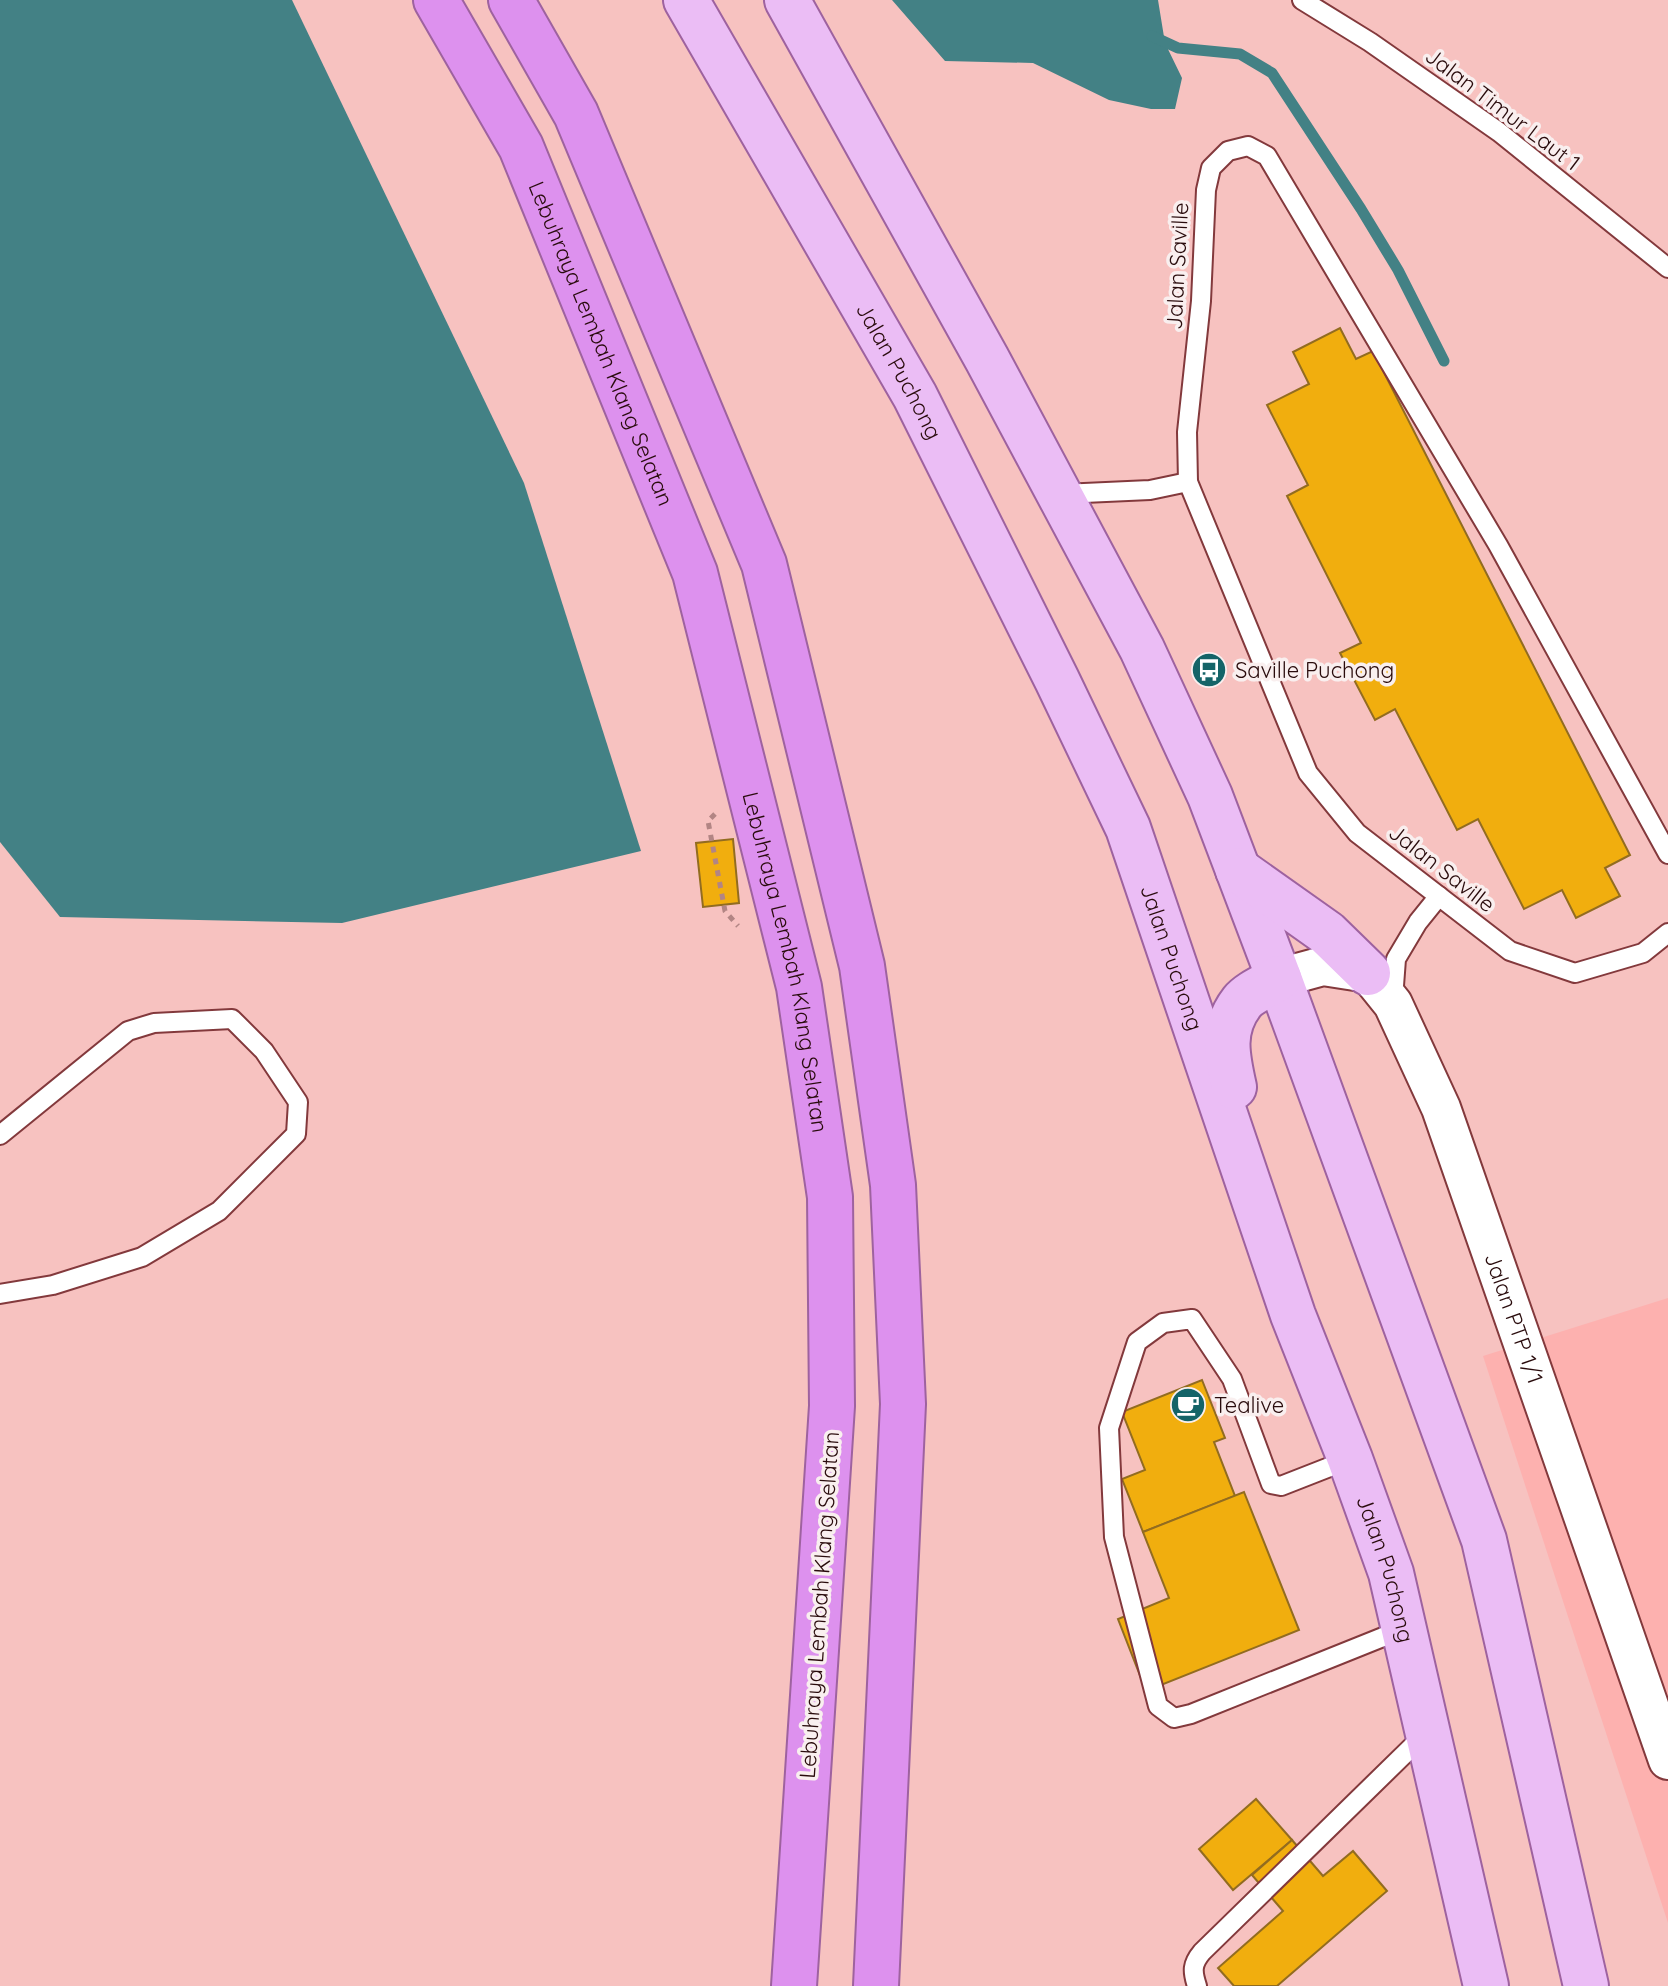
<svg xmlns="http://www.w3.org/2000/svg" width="1668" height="1986" viewBox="0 0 1668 1986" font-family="Quicksand,sans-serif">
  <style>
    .built { fill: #fdb1af }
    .water { fill: #438185 }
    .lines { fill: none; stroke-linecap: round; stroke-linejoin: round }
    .stream { stroke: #438185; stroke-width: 11 }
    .building { fill: #f1ae0e; stroke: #926c20; stroke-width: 2 }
    .lane-casing { stroke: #83393c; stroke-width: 22 }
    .street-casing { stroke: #83393c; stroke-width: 42 }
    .primary-casing { stroke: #9e629f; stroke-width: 48 }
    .highway-casing { stroke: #9e629f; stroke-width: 48 }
    .path { stroke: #b28584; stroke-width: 5; stroke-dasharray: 6 6; stroke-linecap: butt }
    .lane { stroke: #fff; stroke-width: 18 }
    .street { stroke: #fff; stroke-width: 38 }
    .primary { stroke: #ebbdf5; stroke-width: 44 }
    .highway { stroke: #dd91ee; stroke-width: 44 }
    .labels { text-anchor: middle; stroke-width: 7; stroke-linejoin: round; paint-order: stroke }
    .street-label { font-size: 22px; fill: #290b0c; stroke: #f9efef }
    .poi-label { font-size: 22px; fill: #290b0c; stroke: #f9efef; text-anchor: start }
  </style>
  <rect width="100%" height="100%" fill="#f7c2c0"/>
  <path class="built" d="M1668 1298V1923L1483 1356Z"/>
  <g class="water">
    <path d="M0 0H292L524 483 641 851 342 923 60 917 0 842Z"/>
    <path d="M892 0H1158L1165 43 1182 78 1175 109H1151L1109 100 1033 63 945 61Z"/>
  </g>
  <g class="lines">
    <path class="stream" d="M1152 36 1178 48 1240 54 1272 73 1361 209 1398 270 1444 361"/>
  </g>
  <g class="building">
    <path d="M1340 328 1356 359 1373 351 1630 855 1605 868 1620 896 1576 918 1562 890 1524 909 1478 819 1457 830 1395 709 1375 720 1340 653 1361 643 1287 496 1308 485 1267 405 1309 384 1293 352Z"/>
    <path d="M733 839 739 903 703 907 696 843Z"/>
    <path d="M1202 1380 1225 1438 1214 1442 1235 1496 1143 1532 1122 1479 1145 1470 1122 1412Z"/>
    <path d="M1244 1492 1299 1630 1146 1691 1118 1619 1169 1598 1143 1532Z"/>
    <path d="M1256 1799 1292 1840 1233 1890 1199 1849Z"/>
    <path d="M1292 1840 1323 1876 1353 1851 1387 1891 1277 1986H1234L1218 1968 1283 1911 1252 1875Z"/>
  </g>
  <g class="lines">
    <g class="lane-casing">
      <g id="lane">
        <path d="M1302 0 1370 42 1499 132 1668 268"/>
        <path d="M1062 494 1150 490 1188 482"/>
        <path d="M1668 854 1498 545 1267 156 1248 146 1228 151 1211 168 1206 190 1201 301 1187 432 1188 482 1308 773 1357 833 1510 951 1575 973 1643 953 1668 933"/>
        <path d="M1393 999 1396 959 1418 922 1439 896"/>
        <path d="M0 1135 128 1031 154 1023 232 1019 264 1051 298 1102 296 1134 219 1211 142 1257 53 1285 0 1294"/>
        <path d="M1350 1459 1281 1486 1271 1484 1232 1379 1192 1319 1163 1323 1137 1342 1109 1428 1114 1537 1158 1706 1174 1718 1191 1714 1403 1629"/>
        <path d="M1197 1986C1192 1971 1192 1964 1202 1952L1425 1734"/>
      </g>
    </g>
    <g class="street-casing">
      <g id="street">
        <path id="s1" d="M1279 978 1323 966 1368 973 1393 1004 1441 1108 1668 1760"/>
      </g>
    </g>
    <g class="primary-casing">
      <g id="primary">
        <path id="s2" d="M686 0 915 396 1057 680 1128 828 1293 1315 1350 1459 1391 1573 1486 1986"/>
        <path d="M787 0 987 359 1142 649 1210 796 1279 978 1484 1540 1586 1986"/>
        <path d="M1238 870 1327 933 1368 973"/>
        <path d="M1234 1087C1227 1056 1221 1029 1242 1002 1250 992 1269 985 1279 978"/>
      </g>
    </g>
    <g class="highway-casing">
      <g id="highway">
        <path id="s3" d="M436 0 521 147 695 573 799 987 830 1197 832 1406 794 1986"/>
        <path d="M511 0 576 114 764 564 862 966 893 1185 903 1404 876 1986"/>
      </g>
    </g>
    <path class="path" d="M715 814 708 821 725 911 738 926"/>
    <use href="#lane" class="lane"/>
    <use href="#street" class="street"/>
    <use href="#primary" class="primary"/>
    <use href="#highway" class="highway"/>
  </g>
  <defs>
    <g id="bus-disc" transform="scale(1.8)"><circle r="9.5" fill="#146468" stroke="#f9efef"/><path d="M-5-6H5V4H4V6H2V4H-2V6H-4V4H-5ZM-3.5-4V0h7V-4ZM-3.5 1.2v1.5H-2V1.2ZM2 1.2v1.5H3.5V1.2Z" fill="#fff"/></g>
    <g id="cafe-disc" transform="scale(1.8)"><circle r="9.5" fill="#146468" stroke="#f9efef"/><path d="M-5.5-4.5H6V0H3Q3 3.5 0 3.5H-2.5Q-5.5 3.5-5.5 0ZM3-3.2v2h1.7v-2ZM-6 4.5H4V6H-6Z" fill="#fff"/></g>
  </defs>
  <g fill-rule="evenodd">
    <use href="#bus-disc" x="1209" y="670"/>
    <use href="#cafe-disc" x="1188" y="1405"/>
  </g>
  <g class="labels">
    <g class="street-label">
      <text transform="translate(1503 109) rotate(37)" y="8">Jalan Timur Laut 1</text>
      <text transform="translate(1177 266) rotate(-87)" y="8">Jalan Saville</text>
      <text dy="8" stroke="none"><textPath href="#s3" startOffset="382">Lebuhraya Lembah Klang Selatan</textPath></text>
      <text dy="8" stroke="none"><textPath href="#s2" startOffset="428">Jalan Puchong</textPath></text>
      <text transform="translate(1442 868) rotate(38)" y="8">Jalan Saville</text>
      <text dy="8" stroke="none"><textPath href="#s2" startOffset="1076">Jalan Puchong</textPath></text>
      <text dy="8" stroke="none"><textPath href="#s3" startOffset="1030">Lebuhraya Lembah Klang Selatan</textPath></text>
      <text dy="8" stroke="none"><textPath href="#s1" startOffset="468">Jalan PTP 1/1</textPath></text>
      <text dy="8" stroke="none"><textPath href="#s2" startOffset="1724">Jalan Puchong</textPath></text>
      <text transform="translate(819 1605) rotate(-86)" y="8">Lebuhraya Lembah Klang Selatan</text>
    </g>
    <g class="poi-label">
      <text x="1235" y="678">Saville Puchong</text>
      <text x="1214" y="1413">Tealive</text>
    </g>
  </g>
</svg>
